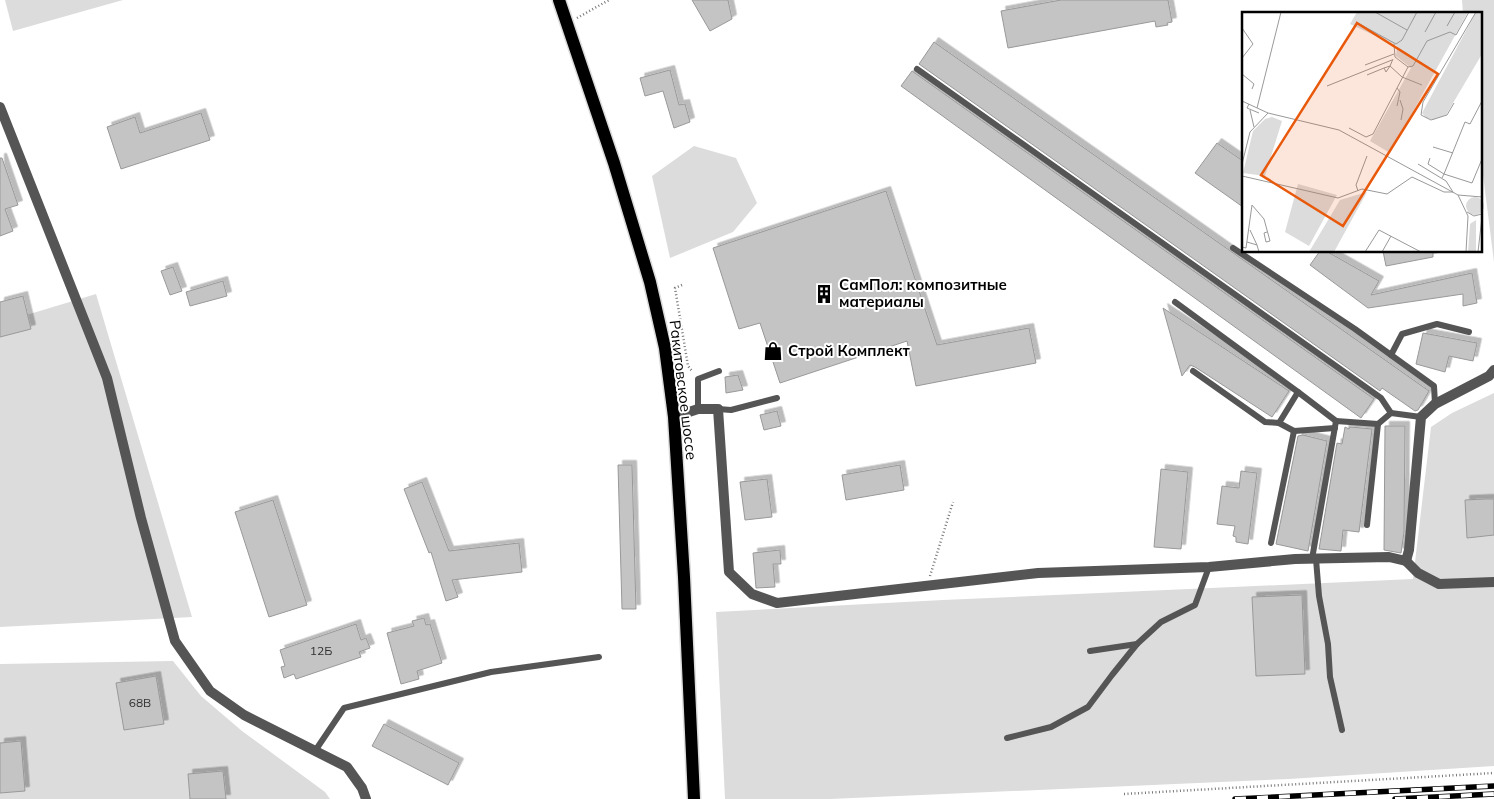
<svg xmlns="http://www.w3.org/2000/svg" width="1494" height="799" viewBox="0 0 1494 799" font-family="Mulish,sans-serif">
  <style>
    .green { fill: #dcdcdc }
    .building { fill: #c4c4c4; stroke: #999; filter: url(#shadow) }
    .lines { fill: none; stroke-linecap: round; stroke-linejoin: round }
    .primary-casing { stroke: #dbdbdb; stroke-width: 15 }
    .path { stroke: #777; stroke-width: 2.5; stroke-dasharray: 1 2.5; stroke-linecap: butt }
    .lane { stroke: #555; stroke-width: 6 }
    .street { stroke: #555; stroke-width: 10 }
    .primary { stroke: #000; stroke-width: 12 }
    .rail-casing { stroke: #000; stroke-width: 5.5 }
    .rail { stroke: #fff; stroke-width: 4; stroke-dasharray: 11; stroke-linecap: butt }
    .labels { text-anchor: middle; stroke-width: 4; stroke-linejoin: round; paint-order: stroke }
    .number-label { font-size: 12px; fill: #313131 }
    .poi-label { font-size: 15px; font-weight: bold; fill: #000; stroke: #fff; text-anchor: start }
    .street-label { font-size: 15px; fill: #000; stroke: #fff }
    .inset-road { fill: none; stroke: #999; stroke-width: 1 }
    .view { fill: #e8590c; fill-opacity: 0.15; stroke: #e8590c; stroke-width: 2.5 }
    .inset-edge { fill: none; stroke: #000; stroke-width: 2.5 }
  </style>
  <defs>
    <filter id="shadow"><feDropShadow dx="4.5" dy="-4.5" stdDeviation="0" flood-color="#0004"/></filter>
  </defs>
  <rect width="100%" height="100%" fill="#fff"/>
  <g class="green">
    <path d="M5 0H123L13 31Z"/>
    <path d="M1462 0H1494V262L1480 151V14H1463Z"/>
    <path d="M694 146 736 158 757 203 733 232 670 258 652 176Z"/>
    <path d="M96 294 192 617 0 627V323Z"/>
    <path d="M1494 393V766L1289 779 830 799H725L716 612 943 600 1413 579 1431 427 1452 413Z"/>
    <path d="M173 661 201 696 242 731 325 792 330 799H0V664Z"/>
  </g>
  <g class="building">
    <path d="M692 0H728L732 19 710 31Z"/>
    <path d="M1061 0H1168L1172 22 1167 23 1168 25 1156 27 1155 21 1008 48 1001 11Z"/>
    <path d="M934 42 1429 391 1418 410 1415 411 1382 388 1380 391 919 64Z"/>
    <path d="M670 70 679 105 685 104 690 122 674 128 663 91 645 96 640 78Z"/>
    <path d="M912 71 1374 399 1361 418 901 86Z"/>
    <path d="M201 113 210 140 121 169 107 127 135 117 140 133Z"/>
    <path d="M1217 143 1243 161V207L1195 173Z"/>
    <path d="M0 158H2L18 205 5 209 13 231 0 236Z"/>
    <path d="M886 191 937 345 1029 328 1036 363 916 386 907 341 780 383 760 323 739 329 713 248Z"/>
    <path d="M1320 251H1326L1379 281 1371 295 1472 273 1477 303 1463 306V294L1368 308 1310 265Z"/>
    <path d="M1383 251H1433V257L1386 266Z"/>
    <path d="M173 267 182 291 170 295 161 271Z"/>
    <path d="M223 281 227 296 190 306 186 292Z"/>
    <path d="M23 296 31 329 0 337V302Z"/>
    <path d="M1163 308 1289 391 1272 417 1195 367 1190 365 1182 376Z"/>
    <path d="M1423 333 1477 343 1473 361 1449 356 1445 372 1416 364Z"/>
    <path d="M738 375 743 390 726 393 725 377Z"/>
    <path d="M777 411 781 426 764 430 760 415Z"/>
    <path d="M1385 426H1405L1404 532 1401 553 1384 550Z"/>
    <path d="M1345 427 1349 429 1350 427 1372 429 1359 532 1343 530 1341 551 1319 549 1337 443 1342 444Z"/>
    <path d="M1303 435 1327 441 1308 551 1276 544 1298 436Z"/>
    <path d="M618 465H632L636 609H622Z"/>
    <path d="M900 465 904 490 846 500 842 475Z"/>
    <path d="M1161 469 1188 472 1181 549 1154 547Z"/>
    <path d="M1241 471 1257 473 1248 544 1236 542V537L1233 536 1235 526 1217 524 1222 486 1239 488Z"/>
    <path d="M767 479 772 517 745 520 740 482Z"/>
    <path d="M422 482 449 551 519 543 522 572 452 580 458 597 446 601 431 552 429 553 404 489Z"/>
    <path d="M1485 499H1494V535L1467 538 1465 500Z"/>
    <path d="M273 500 307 605 269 617 235 512Z"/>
    <path d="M780 550 781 564H773L775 587 756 588 753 553Z"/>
    <path d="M1302 595 1305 674 1256 676 1252 597Z"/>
    <path d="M424 618 426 625 430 624 442 663 417 671 419 679 401 684 387 633 414 626 412 621Z"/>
    <path d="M356 624 361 640 366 638 370 648 359 652 361 657 296 679 294 674 284 678 281 667 285 666 280 650Z"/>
    <path d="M156 676 164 724 124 730 116 683Z"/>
    <path d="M384 724 459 763 448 785 372 746Z"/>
    <path d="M21 741 25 791 0 793V743Z"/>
    <path d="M223 771 226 799H190L188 774Z"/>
  </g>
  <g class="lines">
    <g class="primary-casing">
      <path id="primary" d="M559 0 614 163 650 282 665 348 674 417 684 577 694 799"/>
    </g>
    <g class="path">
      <path d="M577 18 609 0"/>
      <path d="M682 285 675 288 688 366 692 371"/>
      <path d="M930 576 953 502"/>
      <path d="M1124 794 1494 773"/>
    </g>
    <g class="lane">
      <path d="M917 69 1381 398 1391 413"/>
      <path d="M1233 248 1355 329 1434 386 1435 404"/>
      <path d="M1175 302 1298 392"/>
      <path d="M1391 355 1402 334 1437 324 1469 332"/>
      <path d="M1193 371 1265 422 1279 423"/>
      <path d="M698 409V379L719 371"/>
      <path d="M718 409 731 410 777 398"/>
      <path d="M1335 428 1294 431 1279 423 1298 392 1336 421"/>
      <path d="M1367 525 1378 424"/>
      <path d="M1271 543 1294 431"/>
      <path d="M1312 559 1336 421 1378 424 1391 413 1421 417"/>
      <path d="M1316 559 1319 596 1328 644 1330 677 1342 730"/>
      <path d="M1090 651 1137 644 1161 622 1195 605 1209 567"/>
      <path d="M1007 738 1051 727 1088 707 1112 675 1137 644"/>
      <path d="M315 751 344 708 491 672 599 657"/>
    </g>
    <g class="street">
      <path d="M0 107 107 378 141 518 175 641 210 691 244 715 347 767 362 788 366 799"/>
      <path d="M674 417 698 409H718L729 572 752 594 777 603 1038 573 1209 567 1295 559 1389 557 1406 561 1409 550 1421 417 1435 404 1489 376 1494 370"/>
      <path d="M1406 561 1418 573 1439 584 1494 582"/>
    </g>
    <use href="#primary" class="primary"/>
    <g class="rail-casing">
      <g id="rail">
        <path d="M1235 799 1494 786"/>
        <path d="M1395 799 1494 794"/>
      </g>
    </g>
    <use href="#rail" class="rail"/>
  </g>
  <defs>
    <g id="building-bare" transform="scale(1.5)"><path d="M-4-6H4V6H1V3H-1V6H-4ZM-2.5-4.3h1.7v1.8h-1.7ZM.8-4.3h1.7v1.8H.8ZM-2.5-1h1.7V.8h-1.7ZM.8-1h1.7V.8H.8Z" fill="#000" stroke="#fff" stroke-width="2.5" paint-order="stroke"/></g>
    <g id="shop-bare" transform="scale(1.5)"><path d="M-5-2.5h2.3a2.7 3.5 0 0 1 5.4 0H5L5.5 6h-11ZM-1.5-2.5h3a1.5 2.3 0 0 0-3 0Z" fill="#000" stroke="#fff" stroke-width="2.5" paint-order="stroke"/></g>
  </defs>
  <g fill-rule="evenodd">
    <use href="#building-bare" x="824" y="294"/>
    <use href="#shop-bare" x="773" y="351"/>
  </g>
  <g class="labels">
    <g class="number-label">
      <text x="321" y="655">12Б</text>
      <text x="140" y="707">68В</text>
    </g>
    <g class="poi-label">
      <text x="839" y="290">СамПол: композитные<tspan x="839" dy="17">материалы</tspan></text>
      <text x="788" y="356">Строй Комплект</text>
    </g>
    <g class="street-label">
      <text transform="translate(683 390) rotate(83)" y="5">Ракитовское шоссе</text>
    </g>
  </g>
  <g transform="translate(1242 12)">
    <rect width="240" height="240" fill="#fff"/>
    <path d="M115 0H226L148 141 128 129 169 56 154 44 155 34 108 12ZM234 0H240V42L204 103 191 108 184 106 180 101ZM30 105 40 109 23 164 1 161 11 119 23 107ZM56 172 95 183 67 234 43 220ZM125 180 92 240H67L98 188ZM224 194a9 9 0 1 1 18 0a9 9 0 1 1-18 0ZM234 208V240H226L228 212Z" fill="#dcdcdc"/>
    <path class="inset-road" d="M133 0 165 18M114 10 154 32 160 28 175 0M205 14 213 0M0 16 11 32 0 46M183 20 194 0M151 47 148 54 160 65M123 53 152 42M148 54 142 56 144 60 148 54M166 55 171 54 185 29 208 20 214 23 227 0M0 62 12 72 10 77M125 63 142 56M160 65 180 73M85 74 150 48M155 76 158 80 155 94M158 88 161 97 159 108M0 89 26 101 97 118 216 183 240 185M212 91 205 103 189 108 179 103 181 90 234 0M7 92 5 96 17 101M15 96 39 0M8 98 12 115M107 116 124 125 131 122 166 55 153 45 152 32M191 135 211 141M188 146 186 152 202 162 223 110 228 112 240 89M0 152 8 120 26 101M0 164 96 186 120 177 145 182 170 165 202 180H211L204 169 176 152M200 166 202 162 230 171 240 147M116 179 114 173 125 144M216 183 226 204 224 240M225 200 232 204 240 202M8 218 15 233M5 230 15 233 17 240M0 235 4 236 10 193 22 207 28 229 24 230 22 221 25 220M123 240 137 218 179 240M140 240 149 224M236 240 240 205"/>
    <path class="view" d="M115 11 196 62 101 214 19 163Z"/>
    <rect width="240" height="240" class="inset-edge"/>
  </g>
</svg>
